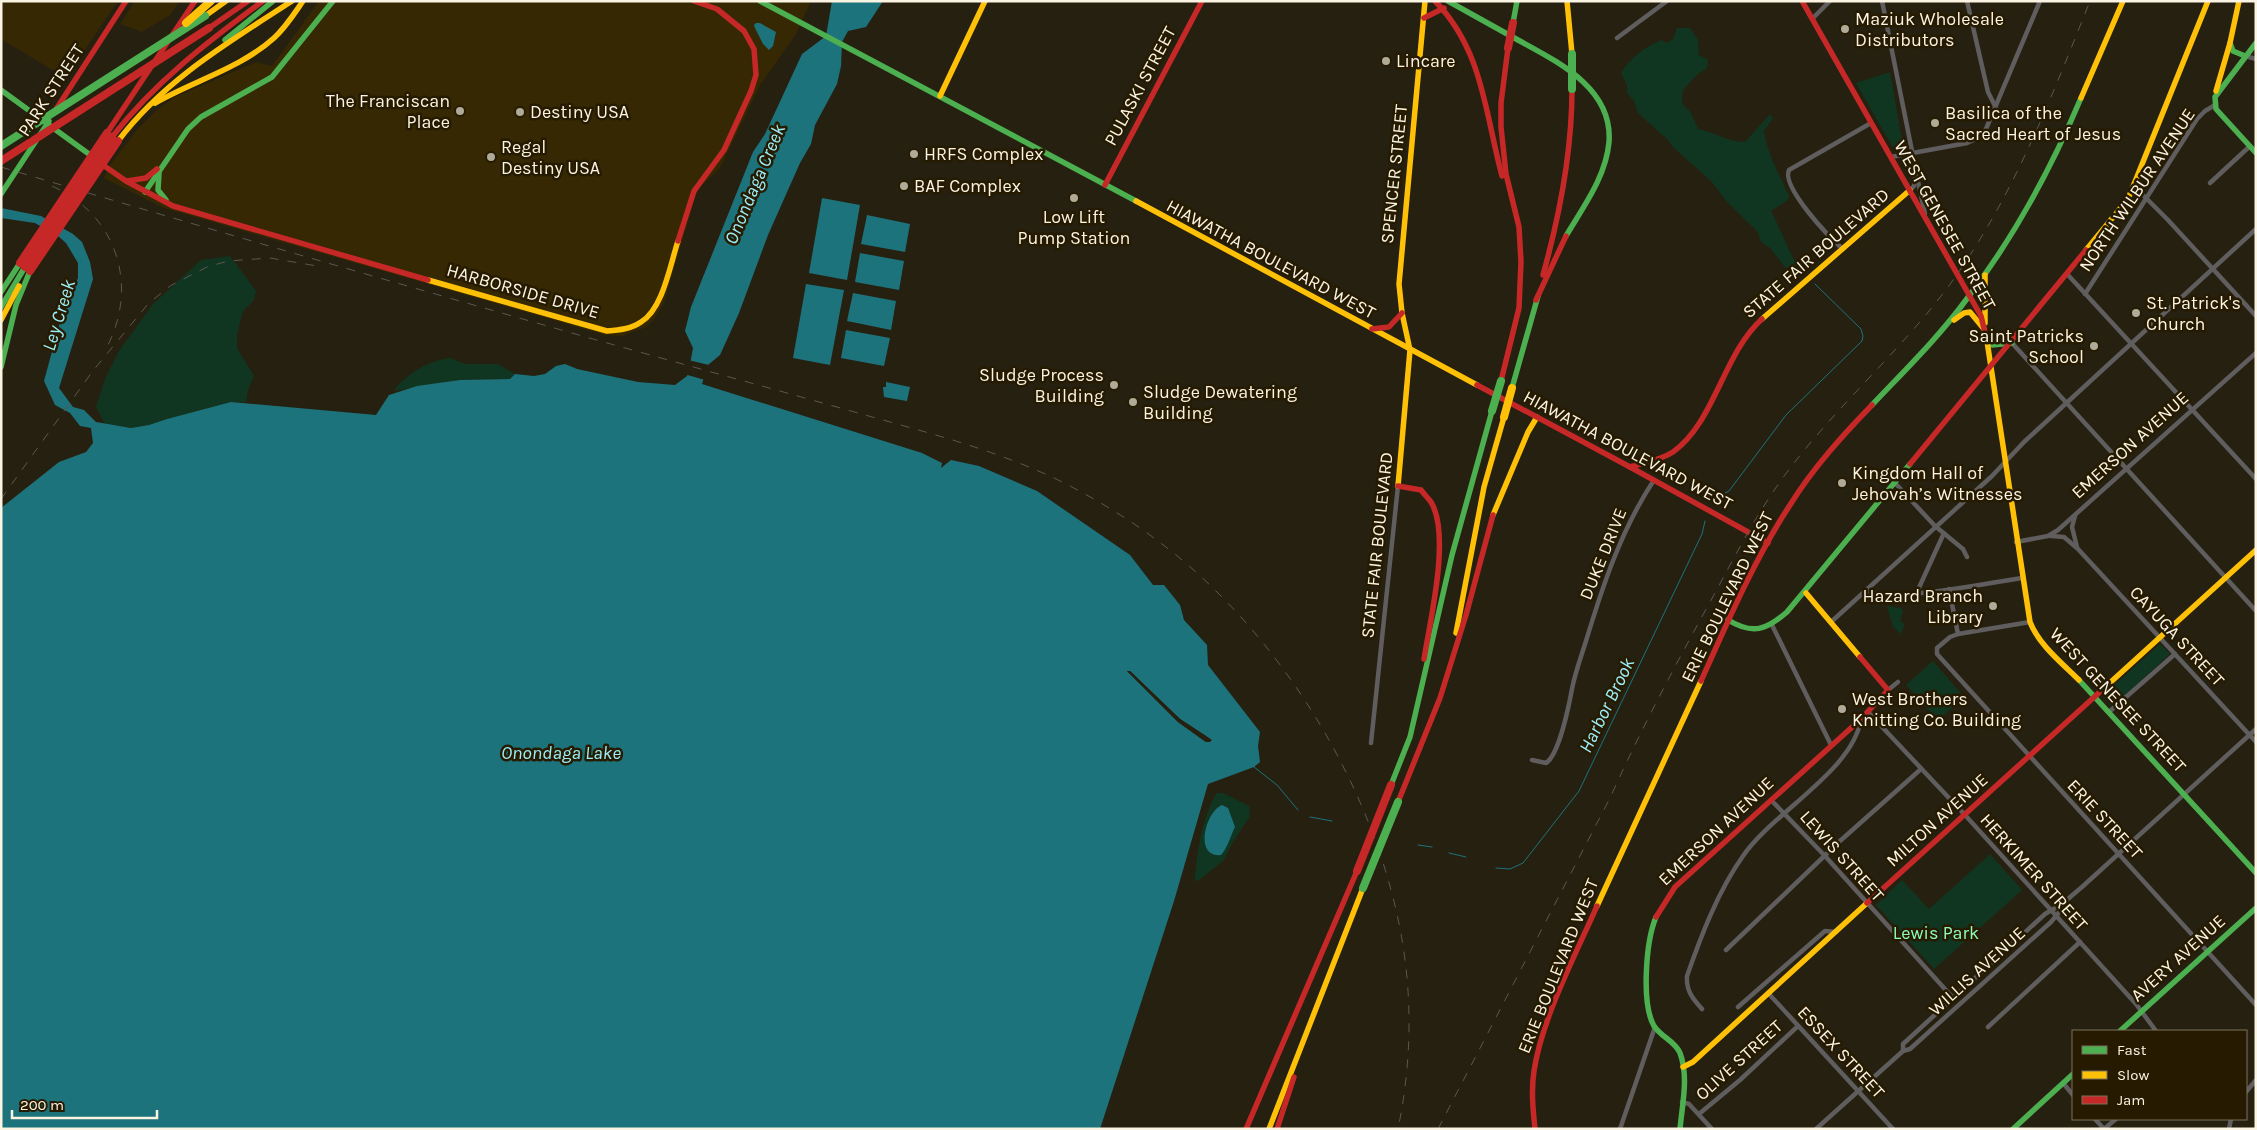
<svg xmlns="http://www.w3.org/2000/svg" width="2257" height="1130" viewBox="0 0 2257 1130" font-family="Karla,sans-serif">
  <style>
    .built { fill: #352803 }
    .green { fill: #103621; fill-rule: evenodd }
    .water { fill: #1d737b; fill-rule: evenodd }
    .pier { fill: #262010 }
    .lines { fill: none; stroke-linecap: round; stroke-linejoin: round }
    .stream { stroke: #1d737b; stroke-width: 1 }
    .street { stroke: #605d5e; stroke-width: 4.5 }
    .fast { stroke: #4caf50; stroke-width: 5.5 }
    .slow { stroke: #ffc107; stroke-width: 5.5 }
    .jam { stroke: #c62828; stroke-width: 5.5 }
    .rail { stroke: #5c5750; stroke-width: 1; stroke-dasharray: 9 9; stroke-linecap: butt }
    .fast-bridge { stroke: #4caf50; stroke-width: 8 }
    .slow-bridge { stroke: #ffc107; stroke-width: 8 }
    .jam-bridge { stroke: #c62828; stroke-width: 8 }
    .poi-dot { fill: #b0aa99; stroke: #261b00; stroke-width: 2 }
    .labels { text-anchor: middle; stroke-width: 5; stroke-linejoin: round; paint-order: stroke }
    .poi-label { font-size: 18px; fill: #fbf4e3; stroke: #261b00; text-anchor: start }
    .street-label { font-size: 18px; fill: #fbf4e3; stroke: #261b00 }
    .park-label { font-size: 18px; fill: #8cfcbd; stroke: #261b00 }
    .water-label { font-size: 19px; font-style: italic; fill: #9bedf8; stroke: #261b00 }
  </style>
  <rect width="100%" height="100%" fill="#262010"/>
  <g class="built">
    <path d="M1 1H118L66 78 1 39Z"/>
    <path d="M135 1H180L170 15 142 32 120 24Z"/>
    <path d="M319 1H811L796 34 760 85 720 168 700 187 695 197 664 303 654 319 646 327 622 336 605 335 164 208 104 178 110 165 137 130 157 110 173 98 256 62 272 66Z"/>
  </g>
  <g class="green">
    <path d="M1677 28H1690L1698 40 1699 55 1708 60 1707 68 1698 74 1683 90 1682 103 1691 113 1698 129C1715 132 1728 142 1745 142L1770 114 1773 118 1764 131C1767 154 1780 175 1789 196L1788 200 1771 211C1782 232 1789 253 1802 274L1788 271 1770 248 1761 242 1758 232 1728 203 1711 181 1674 148 1667 139 1638 113 1634 101 1627 93V85L1621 73C1630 58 1645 47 1661 40L1667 43 1673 39Z"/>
    <path d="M1890 72 1902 140 1899 151H1895L1856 83Z"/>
    <path d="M1910 159 1913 180 1902 162Z"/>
    <path d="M230 256 256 291 254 300 243 311 237 335V348L254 376 248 390 246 402H231L167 419 149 425 131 428 105 424 96 407 105 379 119 351 153 304 201 260Z"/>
    <path d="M450 358 466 364H498L515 374 510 379 460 380 394 391C406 373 429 361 450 358Z"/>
    <path d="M1887 606 1901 608 1903 611 1900 621 1905 624 1901 634 1893 627Z"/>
    <path d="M2160 644 2170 654 2112 707 2102 696Z"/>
    <path d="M1933 661 1964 697 1938 720 1906 685Z"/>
    <path d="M1217 793H1223L1249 806 1250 816 1233 842 1224 860 1198 881 1195 880C1196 857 1203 812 1217 793ZM1232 820 1235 828C1229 837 1228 847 1221 855Z"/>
    <path d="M1990 854 2022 890 1934 969 1876 905 1902 880 1929 909Z"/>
  </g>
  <g class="water">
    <path d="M832 1H883L866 27 848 31 842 42 841 66 837 84 815 125 811 144 800 163 768 235 739 313 720 355 708 365 702 384 922 453 942 463 941 468 951 460 979 466 1037 491 1130 555 1153 585H1164L1180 605 1184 620 1207 645 1208 665 1260 732 1258 746 1260 762 1254 767 1208 784 1174 901 1100 1129H1V508L59 462 86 452 93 443 91 428 80 426 70 413 55 405 44 381 60 322 78 278V263L66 243 58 236 35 223 1 218V208L41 216 73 234 82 242 90 262 93 279 59 388 73 407 84 410 96 422 131 428 149 425 167 419 231 402 376 415 389 395 417 386 460 380 510 379 515 374 534 376 545 374 556 366 565 364 577 369 638 382 675 385 687 376 691 359 693 348 685 331 691 307 753 152 765 134 802 54 826 36ZM1127 671H1130L1180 719 1209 738 1206 742 1178 722Z"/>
    <path d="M756 23H760L776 32 773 46 769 50 763 44 755 28 754 25Z"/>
    <path d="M822 198 860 205 847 280 809 273Z"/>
    <path d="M867 215 910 224 905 252 861 244Z"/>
    <path d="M860 253 904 261 899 290 855 282Z"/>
    <path d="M806 284 844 290 830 365 793 358Z"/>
    <path d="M853 293 896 301 891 330 847 321Z"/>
    <path d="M846 330 890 338 884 366 841 358Z"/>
    <path d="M886 382 910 387 907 401 884 397 883 387H886Z"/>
    <path d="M1222 805 1228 808 1235 827C1230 837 1228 847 1221 855 1194 858 1205 812 1222 805Z"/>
  </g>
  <g class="pier">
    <path d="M688 360 709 365 705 380 684 374Z"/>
    <path d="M1127 671H1130L1180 719 1209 738 1212 740 1210 742H1206L1178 722Z"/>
  </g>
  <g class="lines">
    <g class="stream">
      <path d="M1715 503 1720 496 1729 491 1786 415 1862 341 1863 336 1861 329 1815 284"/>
      <path d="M1254 767 1277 785 1298 810"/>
      <path d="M1310 817 1332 821"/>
      <path d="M1418 845 1432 847"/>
      <path d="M1449 853 1466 857"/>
      <path d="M1496 868 1510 869 1523 863 1579 791 1702 534 1705 521"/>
    </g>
    <g class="street">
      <path d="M1882 1 1916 171 1914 186 1910 190"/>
      <path d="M1967 1 1988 92 1996 108"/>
      <path d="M1812 19 1830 1"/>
      <path d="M1617 38 1667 1"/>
      <path d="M2245 56 2256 59"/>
      <path d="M1891 157 1967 143 1983 136 2040 1"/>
      <path d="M1917 177 1925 214"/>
      <path d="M2210 183 2250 146"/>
      <path d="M2134 186 2168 220 2256 316"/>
      <path d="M1842 248C1829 238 1781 186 1789 170L1871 123"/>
      <path d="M2068 275 2256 479"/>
      <path d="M2085 294 2197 119 2205 111 2215 105"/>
      <path d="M2012 343 2256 611"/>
      <path d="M1895 483 1935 526 1963 549 1967 557"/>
      <path d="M2075 516 2072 527 2077 547"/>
      <path d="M2051 536 2064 537 2078 549 2256 742"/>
      <path d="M2016 542 2048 536 2058 530 2256 353"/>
      <path d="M1949 589 1958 634"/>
      <path d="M1864 591C1894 603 1986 583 2022 578"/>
      <path d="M1917 592 1944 533"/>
      <path d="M1831 622 1992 476 2024 442 2256 229"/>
      <path d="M2030 622 1958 634 1950 637 1937 648V654L2256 1005"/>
      <path d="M1772 625 1831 745"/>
      <path d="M1888 690 1898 682"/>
      <path d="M1868 712 1965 815 2136 1004 2156 1031"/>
      <path d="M2109 712 2175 654"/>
      <path d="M1371 743 1398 486"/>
      <path d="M1532 760 1546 763C1559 755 1569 705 1572 689 1575 673 1581 657 1586 641 1603 585 1621 530 1654 480"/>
      <path d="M1771 800 1825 856 1953 998"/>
      <path d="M1726 950 1840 841 1921 769"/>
      <path d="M1769 994 1893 1129"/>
      <path d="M1738 1007 1825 931 1836 932"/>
      <path d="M1702 1009C1693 999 1686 991 1687 976 1701 936 1718 891 1743 856 1772 813 1853 771 1861 719"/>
      <path d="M1988 1027 2080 942"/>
      <path d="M1903 1051V1044L2045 914 2062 904 2082 887 2256 729"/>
      <path d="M2063 1083 2073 1095"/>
      <path d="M2246 1092 2256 1080"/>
      <path d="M1682 1102 1689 1104 1712 1129"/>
      <path d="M1699 1114 1740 1080 1798 1026"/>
      <path d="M2095 1119 2104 1129"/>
      <path d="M1620 1129 1655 1027"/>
      <path d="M1816 1129 1903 1051 1910 1049 2051 922 2061 910 2062 904"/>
      <path d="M2104 1129 2116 1119"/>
      <path d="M2229 1129 2231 1119"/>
    </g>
    <g class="fast">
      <path d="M760 1 1136 201"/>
      <path d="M1448 1C1471 14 1495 27 1518 40 1558 62 1613 88 1609 142 1606 177 1583 207 1566 236"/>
      <path d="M1513 23 1517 1"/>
      <path d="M225 40 273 1"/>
      <path d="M2230 43 2233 51 2245 56"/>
      <path d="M2256 43 2215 97 2216 109 2256 153"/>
      <path d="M1 90 93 157"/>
      <path d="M159 173 158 190 166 200"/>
      <path d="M145 192 188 129 201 117 272 77 333 1"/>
      <path d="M1 194 49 121"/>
      <path d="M1 292 20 263"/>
      <path d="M1 307 25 267"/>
      <path d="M1987 338 1992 345 2012 343"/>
      <path d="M1 367 16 305 30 271"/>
      <path d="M1512 388 1538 296"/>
      <path d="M1872 405C1904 371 1938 338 1966 300 2013 239 2051 169 2081 98"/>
      <path d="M1728 620C1753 635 1766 630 1787 612L1910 464"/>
      <path d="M2079 680 2256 873"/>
      <path d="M1391 785 1410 737 1452 555 1492 411"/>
      <path d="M1656 917C1646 941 1641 1003 1654 1026 1661 1037 1675 1041 1680 1053 1689 1077 1682 1105 1680 1129"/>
      <path d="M2120 1031 2256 908"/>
      <path d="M2013 1129 2073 1074"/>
    </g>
    <g class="slow">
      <path d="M1567 1 1572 54"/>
      <path d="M205 16 226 1"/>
      <path d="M2216 91 2230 43 2239 1"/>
      <path d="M940 96 985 1"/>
      <path d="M2081 98 2123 1"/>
      <path d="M155 103C193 81 241 68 274 38 286 27 294 14 303 1"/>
      <path d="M118 141C164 80 229 42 292 1"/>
      <path d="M1136 201 1477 385"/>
      <path d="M2086 250 2128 199 2208 1"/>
      <path d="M1985 275V323"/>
      <path d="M428 280 607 331C619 330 631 329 641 322 663 309 670 265 678 241"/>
      <path d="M1762 319 1910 190"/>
      <path d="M1 320 19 286"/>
      <path d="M1954 320 1964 313 1970 312 1984 329"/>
      <path d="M1987 341 2030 622C2039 645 2062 663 2079 680"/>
      <path d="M1410 350 1402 313 1399 284 1425 1"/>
      <path d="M1398 486 1410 350"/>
      <path d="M1493 515 1528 432 1537 417"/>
      <path d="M1806 593 1860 657"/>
      <path d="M1456 633 1484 487 1504 417"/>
      <path d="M2102 690 2256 550"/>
      <path d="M1597 906 1701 681"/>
      <path d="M1683 1067 1693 1062 1867 903"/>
      <path d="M1269 1129 1363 888"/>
    </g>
    <g class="jam">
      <path d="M1435 1C1483 50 1485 113 1502 176"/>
      <path d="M1802 1 1981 316 1987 341"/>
      <path d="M1424 18 1444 8"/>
      <path d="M209 28 248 1"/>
      <path d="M55 111 126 1"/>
      <path d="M107 133 195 1"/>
      <path d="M112 137C155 82 207 42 263 1"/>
      <path d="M100 163 126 181 173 206 428 280"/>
      <path d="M127 181 146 178 157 169"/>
      <path d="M1105 185 1202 1"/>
      <path d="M678 241 694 191 724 150 751 91 756 75 754 49 744 31 717 9 694 1"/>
      <path d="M1543 275C1560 214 1572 153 1572 89"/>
      <path d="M1536 300 1566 236"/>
      <path d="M1372 329 1389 327 1402 313"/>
      <path d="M1501 381 1519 308 1521 262 1519 227 1506 174 1501 127V103L1508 48"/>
      <path d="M1477 385 1630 467C1644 463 1661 460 1673 452 1715 422 1723 354 1762 319"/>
      <path d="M1910 464 2086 250"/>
      <path d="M1630 467 1768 543"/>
      <path d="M1398 486 1421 490C1424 494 1428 498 1431 502 1451 535 1430 621 1424 659"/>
      <path d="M1701 681C1728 621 1754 560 1790 505 1813 468 1842 436 1872 405"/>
      <path d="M1398 802 1440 698 1466 615 1493 515"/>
      <path d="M1867 903 2102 690"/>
      <path d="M1656 917 1675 887 1861 719 1888 690 1860 657"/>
      <path d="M1246 1129 1357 871"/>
      <path d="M1277 1129 1294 1077"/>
      <path d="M1535 1129C1533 1110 1531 1090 1534 1071 1542 1018 1575 956 1597 906"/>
    </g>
    <g class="rail">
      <path d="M1 167C198 226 396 283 593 339 682 364 770 388 858 413 925 432 993 449 1056 479 1099 500 1139 525 1176 555 1295 652 1389 815 1406 968 1412 1022 1409 1076 1398 1129"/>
      <path d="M52 186C117 215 139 285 107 347"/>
      <path d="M1 499 92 372 148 304 170 286 207 267 228 261 270 258 323 267"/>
      <path d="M1438 1129 1610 798C1642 727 1678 660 1715 593 1736 554 1756 515 1782 479 1832 410 1897 355 1948 287 2012 200 2050 101 2090 1"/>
    </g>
    <g class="fast-bridge">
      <path d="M1572 54V89"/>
      <path d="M1 146 205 16"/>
      <path d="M1492 411 1501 381"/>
      <path d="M1363 888 1398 802"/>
    </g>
    <g class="slow-bridge">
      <path d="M186 23 211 1"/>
      <path d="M1504 417 1512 388"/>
    </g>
    <g class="jam-bridge">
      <path d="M1508 48 1513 23"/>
      <path d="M1 161 209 28"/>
      <path d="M20 263 107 133"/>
      <path d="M25 267 112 137"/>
      <path d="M30 271 118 141"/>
      <path d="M1357 871 1391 785"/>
    </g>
  </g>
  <g class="poi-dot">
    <circle cx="1845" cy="29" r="5"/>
    <circle cx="1386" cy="61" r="5"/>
    <circle cx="460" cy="111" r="5"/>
    <circle cx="520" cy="112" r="5"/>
    <circle cx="1935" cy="123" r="5"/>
    <circle cx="914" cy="154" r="5"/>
    <circle cx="491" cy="157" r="5"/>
    <circle cx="904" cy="186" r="5"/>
    <circle cx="1074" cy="198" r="5"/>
    <circle cx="2136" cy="313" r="5"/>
    <circle cx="2094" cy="346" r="5"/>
    <circle cx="1114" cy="385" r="5"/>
    <circle cx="1133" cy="402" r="5"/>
    <circle cx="1842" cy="483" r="5"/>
    <circle cx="1993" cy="606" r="5"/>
    <circle cx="1842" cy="709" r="5"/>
  </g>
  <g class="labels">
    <g class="poi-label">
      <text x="1855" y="25">Maziuk Wholesale<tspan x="1855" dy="21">Distributors</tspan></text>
      <text x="1396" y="67">Lincare</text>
      <text x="450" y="107" text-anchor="end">The Franciscan<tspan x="450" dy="21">Place</tspan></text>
      <text x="530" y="118">Destiny USA</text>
      <text x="1945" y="119">Basilica of the<tspan x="1945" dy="21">Sacred Heart of Jesus</tspan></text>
      <text x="501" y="153">Regal<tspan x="501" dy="21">Destiny USA</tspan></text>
      <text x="924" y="160">HRFS Complex</text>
      <text x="914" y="192">BAF Complex</text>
      <text x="1074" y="223" text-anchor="middle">Low Lift<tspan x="1074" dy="21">Pump Station</tspan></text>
      <text x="2146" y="309">St. Patrick's<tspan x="2146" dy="21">Church</tspan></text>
      <text x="2084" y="342" text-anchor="end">Saint Patricks<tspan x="2084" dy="21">School</tspan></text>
      <text x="1104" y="381" text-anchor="end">Sludge Process<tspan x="1104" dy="21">Building</tspan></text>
      <text x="1143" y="398">Sludge Dewatering<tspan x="1143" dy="21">Building</tspan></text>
      <text x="1852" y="479">Kingdom Hall of<tspan x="1852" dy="21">Jehovah’s Witnesses</tspan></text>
      <text x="1983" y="602" text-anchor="end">Hazard Branch<tspan x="1983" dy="21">Library</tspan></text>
      <text x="1852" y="705">West Brothers<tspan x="1852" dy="21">Knitting Co. Building</tspan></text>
    </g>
    <g class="street-label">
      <text transform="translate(1140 86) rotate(-62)" y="6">PULASKI STREET</text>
      <text transform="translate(51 90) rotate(-57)" y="6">PARK STREET</text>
      <text transform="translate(1394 174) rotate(-84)" y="6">SPENCER STREET</text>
      <text transform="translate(2137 190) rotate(-56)" y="6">NORTH WILBUR AVENUE</text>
      <text transform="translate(1945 225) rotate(61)" y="6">WEST GENESEE STREET</text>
      <text transform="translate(1816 253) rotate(-41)" y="6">STATE FAIR BOULEVARD</text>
      <text transform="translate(1271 259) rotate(28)" y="6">HIAWATHA BOULEVARD WEST</text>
      <text transform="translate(523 291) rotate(16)" y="6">HARBORSIDE DRIVE</text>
      <text transform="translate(2130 445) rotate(-42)" y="6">EMERSON AVENUE</text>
      <text transform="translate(1628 450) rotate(28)" y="6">HIAWATHA BOULEVARD WEST</text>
      <text transform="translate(1377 545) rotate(-84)" y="6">STATE FAIR BOULEVARD</text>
      <text transform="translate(1603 554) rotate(-68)" y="6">DUKE DRIVE</text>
      <text transform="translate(1727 597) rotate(-64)" y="6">ERIE BOULEVARD WEST</text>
      <text transform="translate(2177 636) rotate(47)" y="6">CAYUGA STREET</text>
      <text transform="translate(2118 700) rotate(47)" y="6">WEST GENESEE STREET</text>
      <text transform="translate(2105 819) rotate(47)" y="6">ERIE STREET</text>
      <text transform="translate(1937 820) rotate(-42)" y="6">MILTON AVENUE</text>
      <text transform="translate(1716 831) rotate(-43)" y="6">EMERSON AVENUE</text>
      <text transform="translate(1842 856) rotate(48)" y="6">LEWIS STREET</text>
      <text transform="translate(2034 872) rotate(48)" y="6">HERKIMER STREET</text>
      <text transform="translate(2178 958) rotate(-42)" y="6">AVERY AVENUE</text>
      <text transform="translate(1558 966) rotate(-68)" y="6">ERIE BOULEVARD WEST</text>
      <text transform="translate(1977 971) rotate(-42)" y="6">WILLIS AVENUE</text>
      <text transform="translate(1841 1052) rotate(47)" y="6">ESSEX STREET</text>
      <text transform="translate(1739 1060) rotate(-42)" y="6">OLIVE STREET</text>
    </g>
    <g class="park-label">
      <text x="1936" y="939">Lewis Park</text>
    </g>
    <g class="water-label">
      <text transform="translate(754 184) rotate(-67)" y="7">Onondaga Creek</text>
      <text transform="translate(58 315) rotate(-73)" y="7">Ley Creek</text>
      <text transform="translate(1606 705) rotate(-64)" y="7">Harbor Brook</text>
      <text x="561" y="759">Onondaga Lake</text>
    </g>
  </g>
  <rect width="2257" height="1130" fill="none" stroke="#fbf4e3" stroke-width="5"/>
  <rect x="2072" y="1030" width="175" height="90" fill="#261b00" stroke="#7b725b"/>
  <rect x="2082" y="1046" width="25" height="8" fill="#4caf50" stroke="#7b725b"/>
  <text x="2117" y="1055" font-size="15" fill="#fbf4e3">Fast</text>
  <rect x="2082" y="1071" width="25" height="8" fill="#ffc107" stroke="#7b725b"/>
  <text x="2117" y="1080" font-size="15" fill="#fbf4e3">Slow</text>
  <rect x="2082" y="1096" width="25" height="8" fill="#c62828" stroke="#7b725b"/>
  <text x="2117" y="1105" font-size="15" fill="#fbf4e3">Jam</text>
  <path d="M12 1110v8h145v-8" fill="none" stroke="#fbf4e3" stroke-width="2.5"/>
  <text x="20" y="1110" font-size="15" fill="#fbf4e3" stroke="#261b00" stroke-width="4" paint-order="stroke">200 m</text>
</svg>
